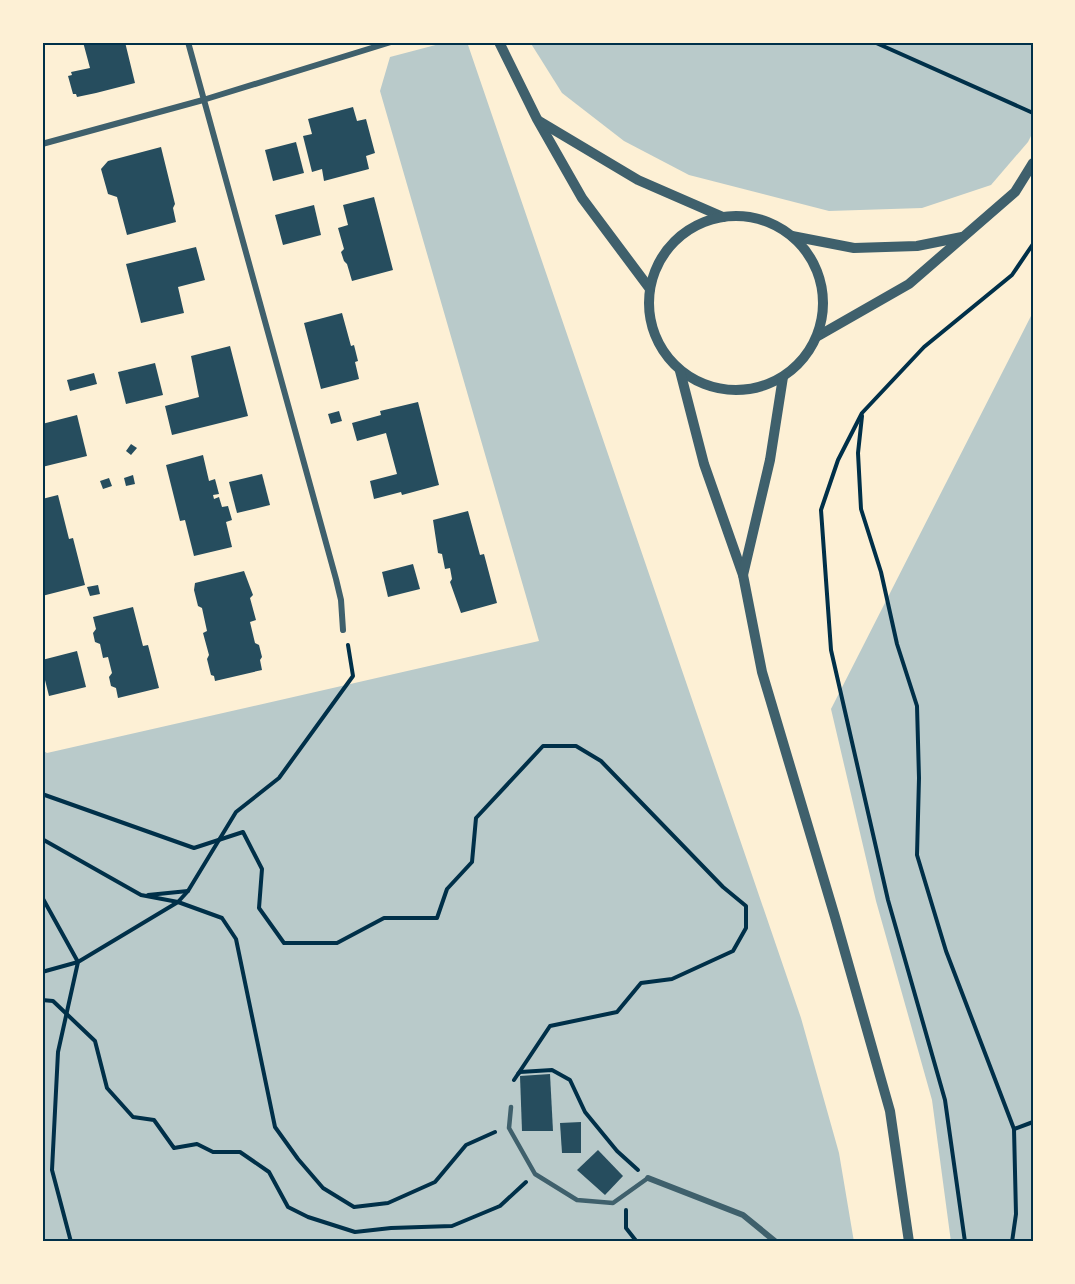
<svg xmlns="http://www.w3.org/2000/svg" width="1075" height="1284" viewBox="0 0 1075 1284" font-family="Roboto,sans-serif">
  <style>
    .green { fill: #b9caca }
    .building { fill: #264d5e }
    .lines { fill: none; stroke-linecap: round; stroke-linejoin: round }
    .path { stroke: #003049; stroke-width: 4 }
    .service { stroke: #3f606c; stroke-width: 4.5 }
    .minor { stroke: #3f606c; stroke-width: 6 }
    .tertiary { stroke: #3f606c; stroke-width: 10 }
    .neatline { fill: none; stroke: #003049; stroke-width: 2 }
  </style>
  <rect width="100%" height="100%" fill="#fdf0d5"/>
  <g class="green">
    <path d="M447 42H467L801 1018 839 1153 854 1242H42V750L47 753 539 641 380 91 390 57Z"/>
    <path d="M530 42H1033V132L1028 142 991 185 922 208 829 211 689 175 624 141 562 93Z"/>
    <path d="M1033 312V1242H951L932 1100 876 901 831 709Z"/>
  </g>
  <g class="building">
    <path d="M83 42H125L135 83 96 93 77 97 76 94H73L68 76 72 75 71 72 90 68Z"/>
    <path d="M353 107 357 121 366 119 375 153 366 156 369 169 324 181 322 169 312 172 303 136 312 134 308 119Z"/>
    <path d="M296 142 304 173 273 181 265 150Z"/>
    <path d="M161 147 175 204 173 208 176 222 127 235 117 197 108 194 101 169 108 161Z"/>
    <path d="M374 197 393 270 352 281 347 264 344 261 341 252 344 249 338 228 348 225 343 205Z"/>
    <path d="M314 205 321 235 283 245 275 215Z"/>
    <path d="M196 247 205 280 178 287 184 313 141 323 126 264Z"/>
    <path d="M342 313 351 346 354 345 358 361 355 362 359 379 321 389 304 323Z"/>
    <path d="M230 346 248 416 172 435 165 406 199 397 191 356Z"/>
    <path d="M155 363 163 395 126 404 118 372Z"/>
    <path d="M94 373 97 384 70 391 67 380Z"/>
    <path d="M418 402 439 485 402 495 401 492 374 499 370 481 397 474 386 433 357 441 352 423 381 415 380 411Z"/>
    <path d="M339 411 342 421 331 424 328 414Z"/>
    <path d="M77 415 87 456 42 467V424Z"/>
    <path d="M131 444 137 448 131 455 126 451Z"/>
    <path d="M203 455 209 481 215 479 219 494 213 495 214 499 219 497 222 507 228 506 232 520 226 522 232 547 194 556 185 520 180 521 166 465Z"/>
    <path d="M262 474 270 505 237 513 229 482Z"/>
    <path d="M133 475 135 484 126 486 124 478Z"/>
    <path d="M109 478 112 486 103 489 100 481Z"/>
    <path d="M58 495 69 539 73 538 85 585 42 596V499Z"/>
    <path d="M468 511 480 555 484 554 497 603 461 613 450 582 452 579 450 568 445 569 442 554 438 553 433 520Z"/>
    <path d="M413 564 420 589 388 597 382 572Z"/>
    <path d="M244 571 253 595 250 598 256 620 250 622 255 643 259 645 262 657 260 660 262 670 215 681 214 676 211 675 207 659 209 655 203 633 207 631 202 608 198 606 194 590 195 583Z"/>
    <path d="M98 585 100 594 90 596 87 587Z"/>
    <path d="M133 607 143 646 148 645 159 688 118 698 116 688 111 686 109 677 112 673 108 657 103 658 100 644 95 642 93 633 96 629 93 617Z"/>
    <path d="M77 651 86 687 49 696 42 668V660Z"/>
    <path d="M550 1074 553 1131H522L520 1076Z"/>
    <path d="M581 1122V1153H562L560 1123Z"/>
    <path d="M598 1150 623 1176 605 1195 577 1170Z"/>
  </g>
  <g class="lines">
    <g class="path">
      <path d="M874 42 1033 113"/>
      <path d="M862 416 858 453 861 509 881 572 897 644 917 706 919 778 917 855 946 951 1014 1129 1016 1214 1012 1242"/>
      <path d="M42 794 194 848 243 832 262 869 259 908 284 943H337L384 918H437L447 889 472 862 476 818 543 746H576L601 761 723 887 746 906V928L733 951 672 979 641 983 617 1012 550 1026 514 1080"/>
      <path d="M42 839 141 895 178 902 222 918 236 939 275 1127 298 1159 323 1188 354 1207 388 1203 435 1182 466 1145 495 1132"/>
      <path d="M148 895 188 891"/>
      <path d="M42 897 78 962 42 972"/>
      <path d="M42 1000 53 1001 95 1041 107 1088 133 1117 154 1120 174 1148 197 1144 213 1152H240L269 1172 288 1207 308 1217 355 1232 391 1228 452 1226 500 1206 526 1182"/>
      <path d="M518 1074 520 1072 552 1070 570 1080 585 1112 617 1151 638 1170"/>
      <path d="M1014 1129 1033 1122"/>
      <path d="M626 1210V1228L637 1242"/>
      <path d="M71 1242 52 1170 58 1052 78 962 178 902 188 891 236 812 279 778 353 676 348 645"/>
      <path d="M965 1242 945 1100 888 900 831 650 821 510 838 460 862 413 924 347 1012 275 1033 244"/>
    </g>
    <path class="service" d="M511 1107 509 1128 535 1174 577 1200 613 1203 648 1178"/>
    <g class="minor">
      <path d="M188 42 336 579 341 600 343 630"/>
      <path d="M42 144 203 100 391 42"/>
      <path d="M648 1178 743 1215 776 1242"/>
    </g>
    <g class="tertiary">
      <path d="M499 42 537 119 582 198 650 289"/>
      <path d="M539 121 638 180 723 217"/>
      <circle cx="736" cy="303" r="87"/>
      <path d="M792 236 854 248 917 246 962 237"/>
      <path d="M818 336 909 284 1015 192 1033 163"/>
      <path d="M680 371 704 464 743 575 762 672 835 917 890 1111 909 1242"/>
      <path d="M743 575 770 460 783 377"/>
    </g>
  </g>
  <rect width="1075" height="1284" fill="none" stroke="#fdf0d5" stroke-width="87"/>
  <rect x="44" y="44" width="988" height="1196" class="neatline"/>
</svg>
